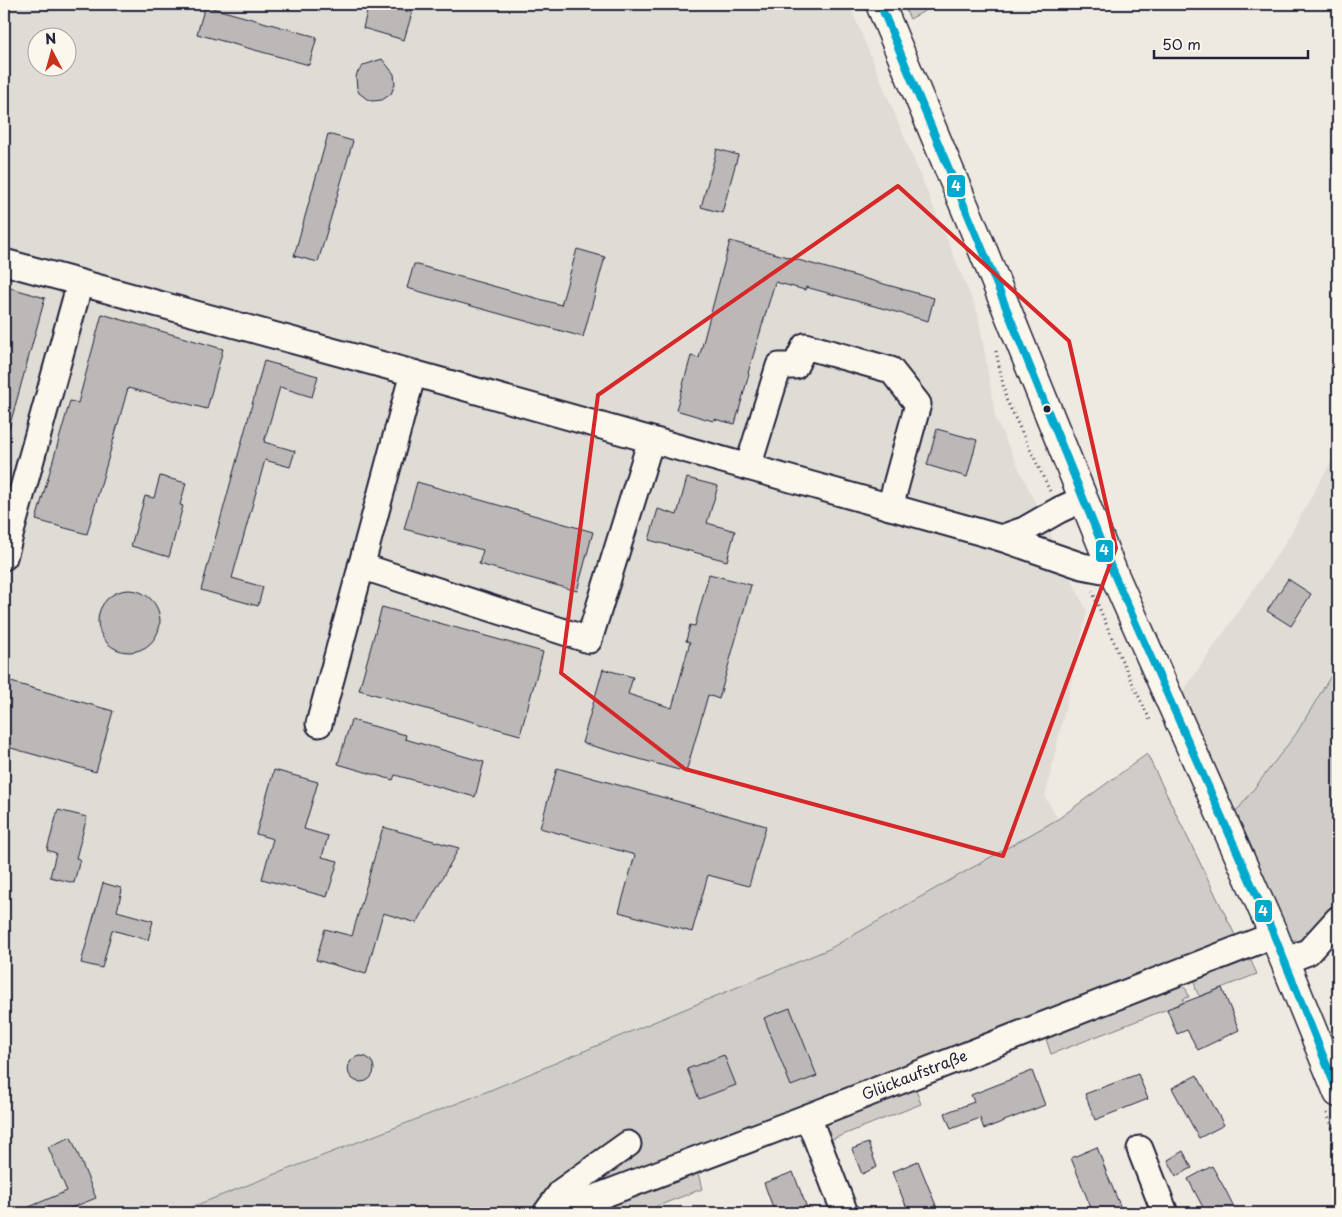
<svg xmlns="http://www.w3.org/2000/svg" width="1342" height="1217" viewBox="0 0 1342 1217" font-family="'Playpen Sans',sans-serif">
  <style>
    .built { fill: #dfdbd5; fill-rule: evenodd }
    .green { fill: #d0cdc9; stroke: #797882 }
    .building { fill: #bcb8b8; stroke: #22223b }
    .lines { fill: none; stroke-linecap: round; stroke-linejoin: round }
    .minor-casing { stroke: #22223b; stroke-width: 29 }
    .major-casing { stroke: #22223b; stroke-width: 31 }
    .path { stroke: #22223b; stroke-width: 3; stroke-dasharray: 1 4; stroke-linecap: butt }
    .minor { stroke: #fbf7ec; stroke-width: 25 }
    .major { stroke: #fbf7ec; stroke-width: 28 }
    .bus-1-casing { stroke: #fbf7ec; stroke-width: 11 }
    .bus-1 { stroke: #00a9ce; stroke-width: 8 }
    .marked { fill: none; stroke: #d62828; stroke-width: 4; stroke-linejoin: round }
    .bus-dot { fill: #22223b; stroke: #fbf7ec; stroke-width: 2 }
    .labels { text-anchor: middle; stroke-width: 4; stroke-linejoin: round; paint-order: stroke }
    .street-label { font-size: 15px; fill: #22223b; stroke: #fbf7ec }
    .line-badge { stroke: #fbf7ec; stroke-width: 2 }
    .badge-label { font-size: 14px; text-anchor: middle; font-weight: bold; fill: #fff }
  </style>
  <rect width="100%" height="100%" fill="#eeeae2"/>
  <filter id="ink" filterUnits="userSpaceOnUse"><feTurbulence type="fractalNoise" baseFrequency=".02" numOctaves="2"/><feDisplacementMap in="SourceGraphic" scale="10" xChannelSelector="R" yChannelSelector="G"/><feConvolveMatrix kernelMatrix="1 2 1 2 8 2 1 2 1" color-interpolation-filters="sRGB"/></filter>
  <g filter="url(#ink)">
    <g class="built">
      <path d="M4 4H849L978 314 996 420 1087 612 1045 797 1058 819 829 949 481 1094 176 1213H4ZM38 38H68V68H38Z"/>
      <path d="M1338 450V664L1296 734 1233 816 1180 696 1284 545Z"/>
    </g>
    <g class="green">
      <path d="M903 4H937L910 19Z"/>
      <path d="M1338 664V902L1301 942 1291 939 1284 931 1233 816 1296 734Z"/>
      <path d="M1147 754 1237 939 539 1213H176L481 1094 829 949 1058 819Z"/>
      <path d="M1244 960 1251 961 1257 974 1200 996C1194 991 1195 982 1194 975Z"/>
      <path d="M1175 982 1186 989 1189 997 1183 999V1003L1051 1054 1044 1033Z"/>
      <path d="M914 1085 921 1104 830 1140 825 1129 830 1119Z"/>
      <path d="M697 1169 702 1189 639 1213H584Z"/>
    </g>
    <g class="building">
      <path d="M369 4H378L412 13 404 40 363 28Z"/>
      <path d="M205 6 317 37 309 65 197 34Z"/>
      <path d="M382 59 394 74 395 84 391 94 382 100 372 101 367 99 359 93 357 88 356 78 357 73 364 65Z"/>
      <path d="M328 134 353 141 318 262 294 256Z"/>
      <path d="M717 149 738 155 722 213 701 207Z"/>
      <path d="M730 241 934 298 928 321 806 287 805 290 775 282 748 373 749 374 735 424 714 419 713 421 676 410 691 356 699 358Z"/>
      <path d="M577 249 605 257 583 337 407 288 414 264 561 305Z"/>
      <path d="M4 286 45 298 9 428 4 427Z"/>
      <path d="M102 314 223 349 207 409 128 388 87 534 36 520 70 401 78 403Z"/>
      <path d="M264 361 318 376 312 397 280 387 264 442 295 451 290 467 265 460 232 578 263 587 258 606 201 590Z"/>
      <path d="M937 429 977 440 967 477 927 465Z"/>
      <path d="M160 476 186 483 180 505 183 506 169 557 131 546 145 496 154 498Z"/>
      <path d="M687 478 718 486 707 523 735 531 727 561 649 540 658 509 677 515Z"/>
      <path d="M417 482 593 532 577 591 479 564 483 550 404 529Z"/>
      <path d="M709 574 751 585 719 699 708 695 686 772 582 743 603 669 633 677 628 694 672 708 690 642 686 641 690 625 695 626Z"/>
      <path d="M1288 579 1311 594 1291 626 1267 611Z"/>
      <circle cx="129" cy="621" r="31"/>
      <path d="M382 607 543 652 520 735 359 690Z"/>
      <path d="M4 680 113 711 96 772 4 746Z"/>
      <path d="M351 720 406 735 405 739 484 762 475 797 395 775 393 780 338 764Z"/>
      <path d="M557 768 766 826 749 886 708 875 692 932 619 912 635 855 540 828Z"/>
      <path d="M274 770 318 782 304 829 328 836 322 857 338 861 327 897 262 879 273 839 256 834Z"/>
      <path d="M58 810 87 817 76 858 80 859 74 883 50 877 56 853 47 850Z"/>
      <path d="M383 827 459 848 417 923 383 913 366 974 316 960 325 929 352 936Z"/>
      <path d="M103 883 121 888V890H122L117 911 153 921 148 940 112 930 102 968 81 963Z"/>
      <path d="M1222 988 1239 1030 1198 1050 1187 1030 1177 1034 1167 1009Z"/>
      <path d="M790 1008 817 1076 791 1086 764 1018Z"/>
      <path d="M724 1055 736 1085 699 1099 687 1069Z"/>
      <circle cx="361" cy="1069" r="13"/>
      <path d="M1032 1071 1045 1105 984 1129 980 1118 951 1129 945 1113 974 1102 971 1095Z"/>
      <path d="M1138 1074 1148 1099 1095 1120 1085 1094Z"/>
      <path d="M1197 1075 1224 1125 1199 1138 1172 1088Z"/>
      <path d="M71 1137 96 1198 58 1213H15L67 1191 48 1147Z"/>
      <path d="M868 1143 877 1167 862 1174 852 1149Z"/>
      <path d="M1097 1147 1107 1174 1123 1213H1093L1071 1158Z"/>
      <path d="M1183 1151 1192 1168 1176 1176 1168 1160Z"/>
      <path d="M918 1161 939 1213H909L892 1172Z"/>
      <path d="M1212 1166 1226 1191 1237 1213H1206L1188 1179Z"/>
      <path d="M793 1172 809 1213H775L764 1183Z"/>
    </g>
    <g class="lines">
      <g class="minor-casing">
        <g id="minor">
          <path d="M4 262 413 373 1001 538 1024 530 1059 510 1083 499"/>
          <path d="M748 467 779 366H795L805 346 891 370 918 404 890 507"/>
          <path d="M1001 538 1082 566 1113 572"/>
          <path d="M4 557 80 283"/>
          <path d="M361 566 589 640 651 440"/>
          <path d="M319 724 413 373"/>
          <path d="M1285 961 1308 952 1338 919"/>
          <path d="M808 1117 845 1213"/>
          <path d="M1140 1149 1165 1213"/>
          <path d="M546 1213 562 1191 628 1144"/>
          <path id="s1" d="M555 1213 808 1117 1274 935"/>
        </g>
      </g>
      <g class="major-casing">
        <path id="major" d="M880 4 984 253 1113 572 1274 935 1338 1093"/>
      </g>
      <g class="path">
        <path d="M996 351 1006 399 1050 491"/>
        <path d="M1092 591 1122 661 1150 720"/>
        <path d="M1327 1113 1338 1143"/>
      </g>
      <use href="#minor" class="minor"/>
      <use href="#major" class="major"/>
      <g class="bus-1-casing">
        <path id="bus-1" d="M880 4 984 253 1113 572 1274 935 1338 1093"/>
      </g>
      <use href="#bus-1" class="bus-1"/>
    </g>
  </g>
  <path class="marked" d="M898 186 1069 341 1116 548 1003 856 685 769 561 673 598 395Z"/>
  <circle class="bus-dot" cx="1047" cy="409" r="4.5"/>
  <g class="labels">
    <g class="street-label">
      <text dy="5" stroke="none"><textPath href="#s1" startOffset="385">Glückaufstraße</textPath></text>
    </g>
  </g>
  <g class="line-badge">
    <rect x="946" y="174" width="20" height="24" rx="5" fill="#00a9ce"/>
    <rect x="1095" y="539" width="19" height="24" rx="5" fill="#00a9ce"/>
    <rect x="1254" y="899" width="19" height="24" rx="5" fill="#00a9ce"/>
  </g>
  <g class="badge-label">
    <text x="956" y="191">4</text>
    <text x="1104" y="555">4</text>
    <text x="1263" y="916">4</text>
  </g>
  <rect width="1342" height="1217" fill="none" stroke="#fbf7ec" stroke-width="20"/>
  <rect x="10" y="10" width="1322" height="1197" fill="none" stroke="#22223b" stroke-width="2" filter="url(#ink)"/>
  <g transform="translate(52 52) rotate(354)"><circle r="24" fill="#fbf7ec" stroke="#a4a2a5"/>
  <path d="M0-4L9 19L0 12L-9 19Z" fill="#c8321e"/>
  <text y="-8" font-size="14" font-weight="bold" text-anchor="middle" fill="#22223b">N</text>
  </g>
  <path d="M1154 50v8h154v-8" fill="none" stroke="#22223b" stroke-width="2.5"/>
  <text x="1162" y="50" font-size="15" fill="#22223b" stroke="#fbf7ec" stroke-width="4" paint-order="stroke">50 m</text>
</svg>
